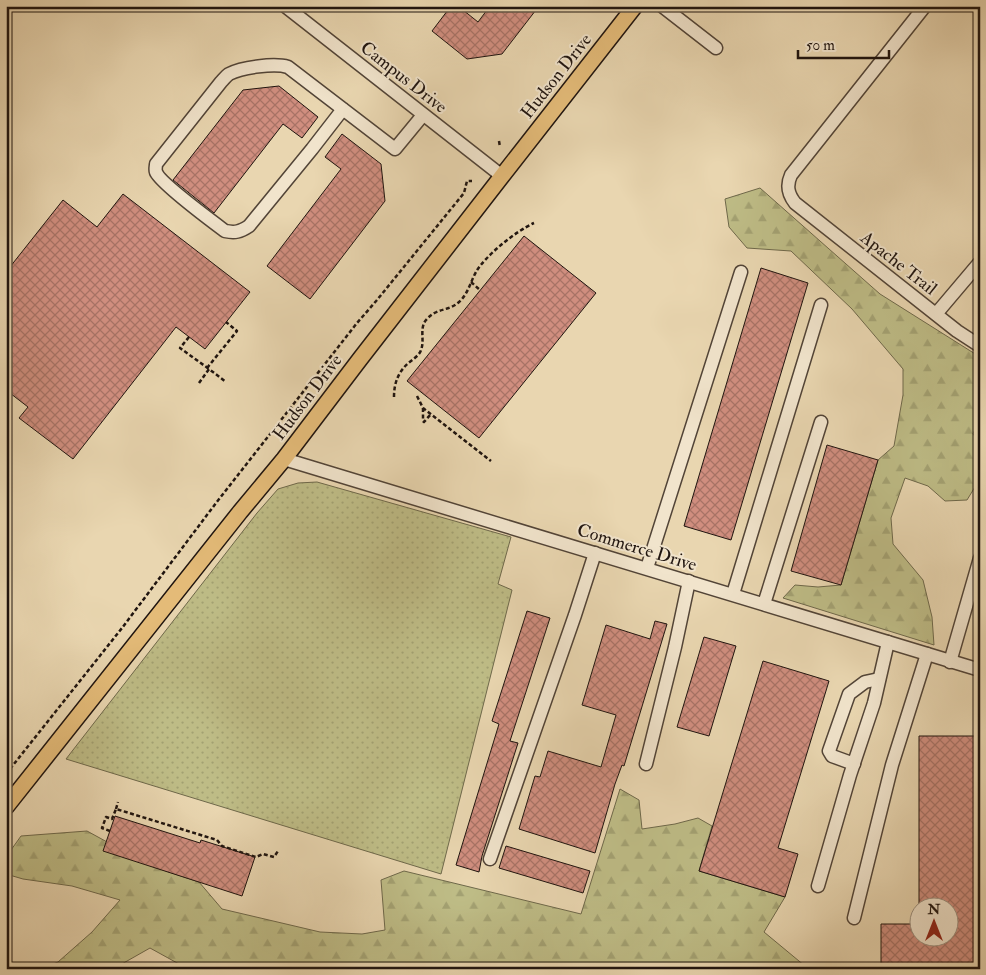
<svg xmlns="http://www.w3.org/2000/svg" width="986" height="975" viewBox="0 0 986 975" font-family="'IM FELL Double Pica',serif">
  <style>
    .green { fill: url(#green-dots); stroke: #6e684a }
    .forest { fill: url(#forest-firs); stroke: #6e684a }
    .building { fill: url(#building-cross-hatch); stroke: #1f140f }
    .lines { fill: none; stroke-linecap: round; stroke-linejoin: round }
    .minor-casing { stroke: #524437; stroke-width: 15 }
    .major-casing { stroke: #1f140f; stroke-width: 18 }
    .path { stroke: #1f140f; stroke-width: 2.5; stroke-dasharray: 4 2.5; stroke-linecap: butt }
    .minor { stroke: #f1e4cc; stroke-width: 12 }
    .major { stroke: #e4bb78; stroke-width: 15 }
    .labels { text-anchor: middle; stroke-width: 4; stroke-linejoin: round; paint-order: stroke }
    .street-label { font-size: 18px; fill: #1f140f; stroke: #f1e4cc }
  </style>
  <defs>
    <pattern id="green-dots" width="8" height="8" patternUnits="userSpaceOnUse" patternTransform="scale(1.25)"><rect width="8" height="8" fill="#bebc86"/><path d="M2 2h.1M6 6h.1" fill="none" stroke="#a3a172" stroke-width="1.8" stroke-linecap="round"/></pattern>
    <pattern id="forest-firs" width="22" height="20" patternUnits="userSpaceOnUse" patternTransform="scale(1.25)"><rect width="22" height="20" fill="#bebc86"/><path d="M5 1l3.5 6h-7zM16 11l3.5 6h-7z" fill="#a3a172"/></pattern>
    <pattern id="building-cross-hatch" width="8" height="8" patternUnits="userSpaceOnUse" patternTransform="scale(1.25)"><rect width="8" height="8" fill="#d08e7f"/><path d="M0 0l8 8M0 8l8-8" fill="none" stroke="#a87366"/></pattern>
  </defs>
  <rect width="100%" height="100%" fill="#e9d6b0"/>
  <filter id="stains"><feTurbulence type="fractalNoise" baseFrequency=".004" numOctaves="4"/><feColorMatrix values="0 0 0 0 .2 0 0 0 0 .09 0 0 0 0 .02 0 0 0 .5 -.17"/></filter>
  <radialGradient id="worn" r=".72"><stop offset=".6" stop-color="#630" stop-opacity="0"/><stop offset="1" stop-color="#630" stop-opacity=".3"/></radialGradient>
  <path class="green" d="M317 482 511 537 498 584 512 590 441 874 66 759 257 513 278 489 298 483Z"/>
  <g class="forest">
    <path d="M760 188 880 294 980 357V418L973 434 980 443V476L978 482 967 500 945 501 928 486 905 478 891 518 893 544 923 580 932 617 934 645 783 598 795 585 818 587 841 585 878 460 894 446 903 395V369L852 309 791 251 747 248 729 227 725 199Z"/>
    <path d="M620 789 639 800 642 829 675 824 698 818 712 826 699 871 785 897 764 932 805 966 811 969H188L150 948 113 969H40L58 962 92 932 120 900 72 886 23 879 6 874V857L21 836 87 831 151 866 199 882 222 909 320 932 362 934 385 930 381 880 404 871 581 914Z"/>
  </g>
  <g class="building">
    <path d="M451 6H458L478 22 490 6H539L502 54 467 59 432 31Z"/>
    <path d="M279 86 318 117 302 138 283 124 214 213 173 180 243 90Z"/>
    <path d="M342 134 381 164 385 201 310 299 267 266 341 169 325 157Z"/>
    <path d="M123 194 250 292 205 349 176 327 73 459 19 418 28 407 6 390V272L63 200 97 227Z"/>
    <path d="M524 236 596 293 479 438 407 381Z"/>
    <path d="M761 268 808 283 731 540 684 526Z"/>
    <path d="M827 445 878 460 841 585 791 571Z"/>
    <path d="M527 611 550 618 510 741 518 743 482 856 479 872 456 865 499 724 492 721Z"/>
    <path d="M655 621 667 624 624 766 622 765 615 784 595 853 519 829 535 776 540 777 548 751 601 767 616 715 582 705 606 625 650 639Z"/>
    <path d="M704 637 736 646 709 736 677 727Z"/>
    <path d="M763 661 829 681 778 848 798 854 785 897 699 871Z"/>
    <path d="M919 736H980V969H881V924H918V938H948V908H919Z"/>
    <path d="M115 816 200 843 201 840 255 857 242 896 103 851Z"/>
    <path d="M506 846 590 871 583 893 499 868Z"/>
  </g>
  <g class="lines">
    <g class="minor-casing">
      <g id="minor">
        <path d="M285 6 502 176"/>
        <path d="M662 6 716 48"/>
        <path d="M925 6 791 175C786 186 788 194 795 203L957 331 980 346"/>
        <path d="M343 109 312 149 249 226C240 232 235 233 225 231 213 222 159 182 156 172 155 169 156 167 156 164L221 82C223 80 226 76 229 74 242 67 275 63 288 67L395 149 423 115"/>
        <path d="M936 314 980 262"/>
        <path d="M284 459 980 670"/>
        <path d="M647 568 741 272"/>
        <path d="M733 594 821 305"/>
        <path d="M764 604 821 422"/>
        <path d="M950 662 980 558"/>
        <path d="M646 764 675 647 689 581"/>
        <path d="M854 764 832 756 829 751 849 694 865 682 879 679"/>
        <path d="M490 859 575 615 595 553"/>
        <path d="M818 886 850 775 874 703 888 642"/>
        <path d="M854 918 892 765 927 654"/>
      </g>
    </g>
    <g class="major-casing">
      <path id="major" d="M6 807 240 512 284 459 360 359 502 176 635 6"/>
    </g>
    <g class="path">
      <path d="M499 141 500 147"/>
      <path d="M471 282 480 290"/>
      <path d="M189 337 180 348 209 369"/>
      <path d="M207 368 237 331 226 322"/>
      <path d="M199 383 209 369 226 382"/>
      <path d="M417 396 423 408 491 461"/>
      <path d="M394 397C394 382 399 370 411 361 415 358 420 354 421 350 425 340 419 329 426 320 437 307 448 312 459 302 468 294 470 283 476 272 485 256 516 231 534 223"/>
      <path d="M423 408V421L424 422 431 414"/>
      <path d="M6 774 122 628 216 503 357 323 377 300 464 193 467 181H472"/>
      <path d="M116 809 118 802"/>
      <path d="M110 831 102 828 106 817 112 819 116 809 217 840 222 846 256 857 263 854 274 857 278 851"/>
    </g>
    <use href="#minor" class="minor"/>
    <use href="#major" class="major"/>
  </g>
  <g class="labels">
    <g class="street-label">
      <text transform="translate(556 76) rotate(-52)" y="6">Hudson Drive</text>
      <text transform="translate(404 77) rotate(38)" y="6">Campus Drive</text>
      <text transform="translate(899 263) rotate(38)" y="6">Apache Trail</text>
      <text transform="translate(307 397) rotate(-53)" y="6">Hudson Drive</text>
      <text transform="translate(637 547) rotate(17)" y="6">Commerce Drive</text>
    </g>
  </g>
  <rect width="986" height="975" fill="none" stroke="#e9d6b0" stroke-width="25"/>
  <rect x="8" y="8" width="971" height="960" fill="none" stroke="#1f140f" stroke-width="2.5"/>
  <rect x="12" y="12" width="961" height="950" fill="none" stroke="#1f140f"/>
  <g transform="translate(934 922)"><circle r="24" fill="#f1e4cc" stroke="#9d9180"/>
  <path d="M0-4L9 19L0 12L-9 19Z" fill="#8f2418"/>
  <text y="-8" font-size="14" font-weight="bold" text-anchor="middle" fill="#1f140f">N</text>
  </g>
  <path d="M798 50v8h91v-8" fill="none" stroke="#1f140f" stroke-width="2.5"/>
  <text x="806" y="50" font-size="15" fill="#1f140f" stroke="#f1e4cc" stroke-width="4" paint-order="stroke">50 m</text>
  <rect width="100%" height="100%" filter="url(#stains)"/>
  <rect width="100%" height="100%" fill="url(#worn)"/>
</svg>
